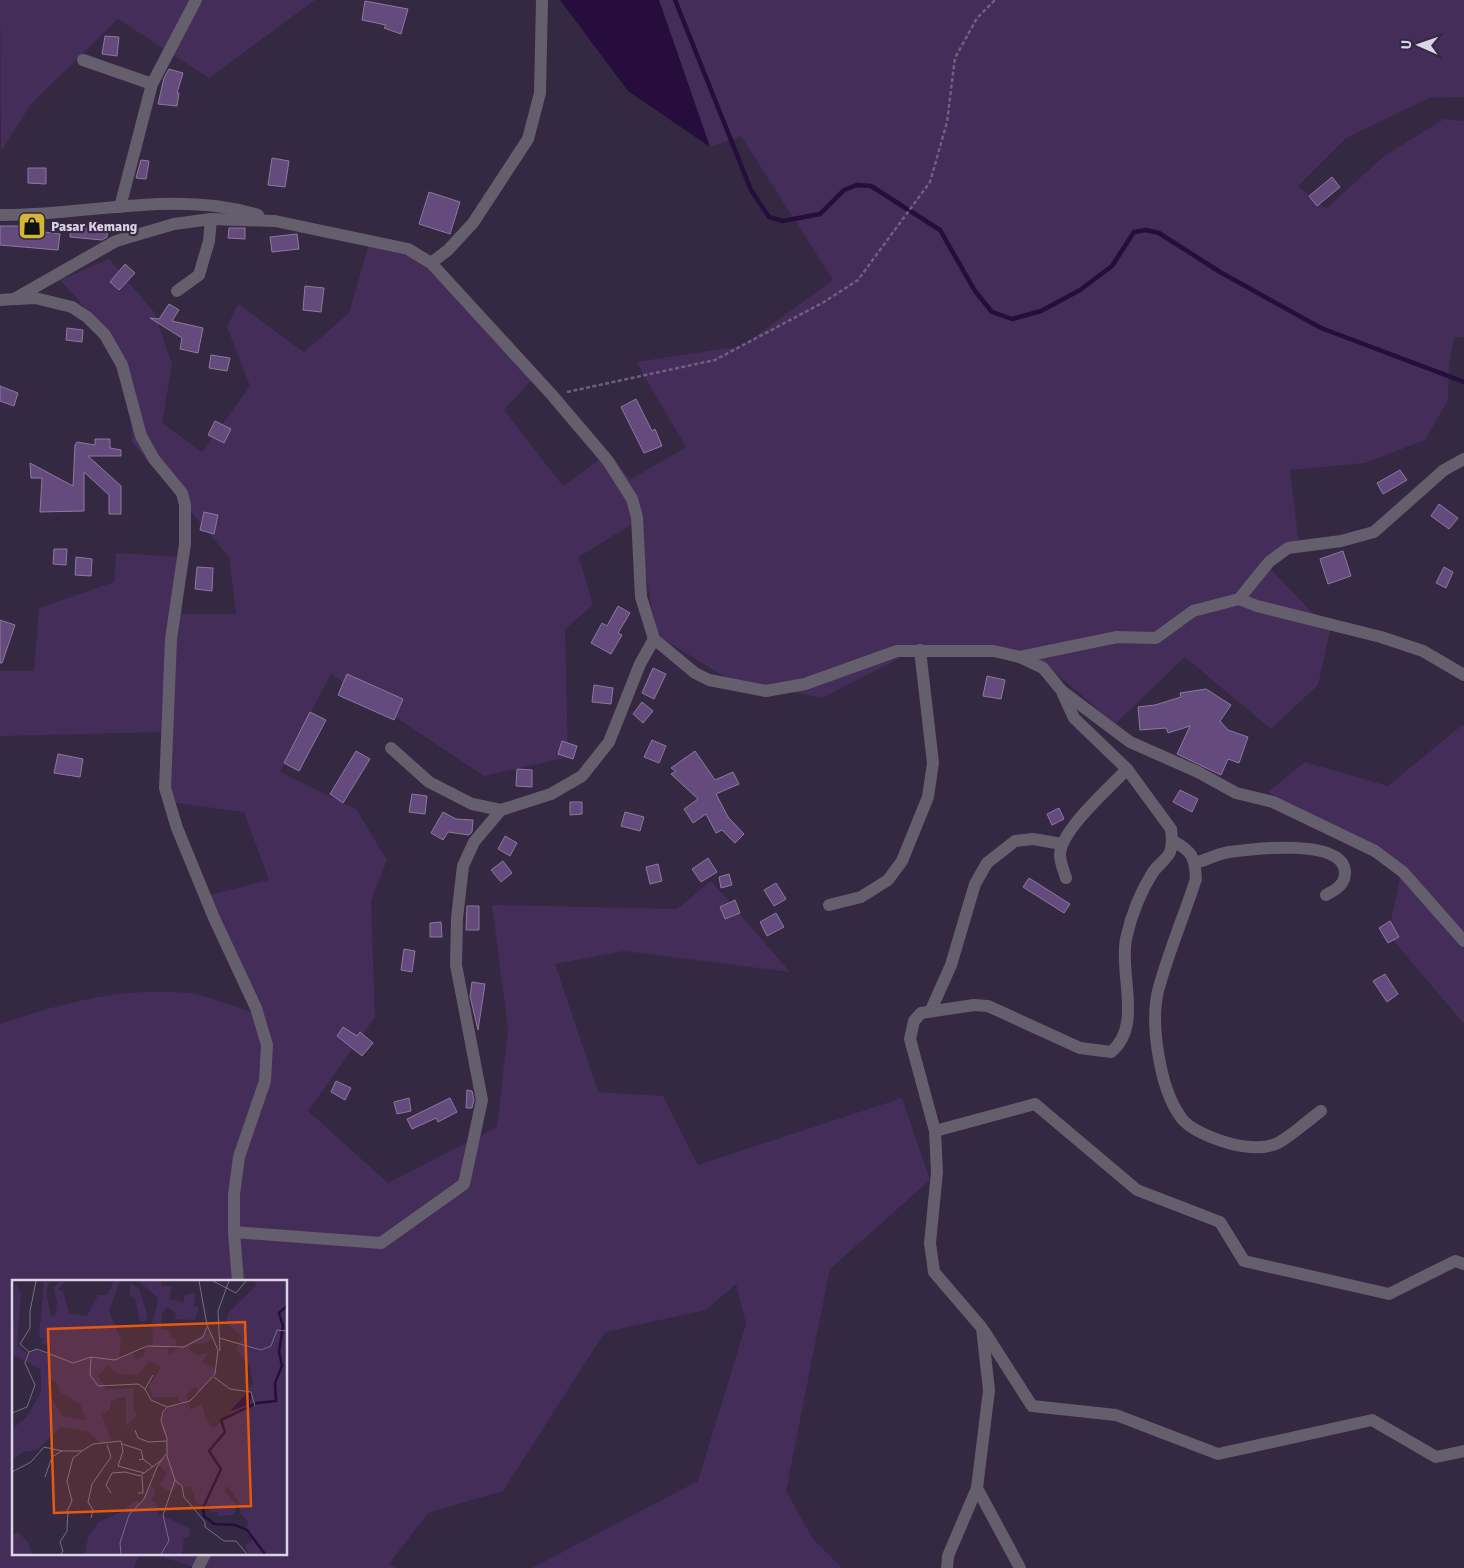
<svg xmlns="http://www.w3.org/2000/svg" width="1464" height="1568" viewBox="0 0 1464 1568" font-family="Signika,sans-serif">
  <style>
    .green { fill: #442d59 }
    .water { fill: #270d3c }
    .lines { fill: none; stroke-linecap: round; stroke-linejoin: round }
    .stream { stroke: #270d3c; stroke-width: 4.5 }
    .building { fill: #654a7e; stroke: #8a7b9a }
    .path { stroke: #6d6279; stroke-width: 2.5; stroke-dasharray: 4 2.5; stroke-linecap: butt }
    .minor { stroke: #655e6c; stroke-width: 12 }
    .labels { text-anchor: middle; stroke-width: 4.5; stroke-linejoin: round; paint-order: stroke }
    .poi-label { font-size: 14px; font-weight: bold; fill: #dcd4e5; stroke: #352842; text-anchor: start }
    .inset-river { fill: none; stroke: #270d3c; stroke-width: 2.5 }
    .inset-road { fill: none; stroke: #786d83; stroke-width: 1 }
    .view { fill: #e8590c; fill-opacity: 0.15; stroke: #e8590c; stroke-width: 2.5 }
    .inset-edge { fill: none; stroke: #dcd4e5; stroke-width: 2.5 }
  </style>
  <rect width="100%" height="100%" fill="#352842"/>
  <g class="green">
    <path d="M0 0H315L209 78 118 19 31 104 1 151Z"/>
    <path d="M659 0H1464V97L1429 98 1346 138 1298 186 1326 209 1384 156 1444 119 1464 121V337H1454L1449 365 1448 400 1425 440 1365 463 1290 470 1299 544 1261 559 1330 631 1318 685 1271 729 1185 657 1115 724 1037 657 921 647 822 698 727 678 656 635 637 521 579 557 593 605 565 629 568 757 484 776 331 674 280 772 356 809 387 860 371 901 375 1017 308 1111 388 1183 497 1127 508 1029 492 905 677 909 711 881 790 972 624 951 555 964 598 1092 663 1096 698 1165 902 1098 930 1180 830 1269 786 1491 813 1539 842 1568H532L698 1481 746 1324 736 1284 706 1310 605 1332 503 1491 428 1513 389 1564 396 1568H198L152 1554H286V1282H14V1554H139L134 1568H0V1024C63 1003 119 987 187 993 207 995 240 1009 260 1015L202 897 269 880 244 812 169 802 166 732 0 736V671H34L39 608 114 582 116 553 181 557 182 614H236L229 557 132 442 130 378 98 322 60 280 109 259 154 312 172 364 162 423 202 452 250 386 227 327 238 304 304 352 349 313 371 237 406 247 537 374 504 410 563 486 609 453 630 480 686 447 636 362 742 346 833 280 741 136 710 147Z"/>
    <path d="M1462 725 1464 726V1024L1388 934 1401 874 1268 792 1305 762 1388 786Z"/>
  </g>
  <path class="water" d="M560 0H659L710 147 628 91Z"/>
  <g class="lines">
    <path class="stream" d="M675 0 751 190 769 217 783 221 820 214 844 190 857 185 871 186 940 230 975 291 992 312 1012 319 1041 311 1080 290 1112 266 1134 232 1146 230 1159 233 1220 272 1321 328 1464 382"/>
  </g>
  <g class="building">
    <path d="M365 1 408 9 401 34 384 28 386 25 362 20Z"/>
    <path d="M105 36 119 37 117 56 102 54Z"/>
    <path d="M169 69 183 73 177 93H179L177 106 158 104 164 78Z"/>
    <path d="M272 158 289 161 285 187 268 185Z"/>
    <path d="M141 160 149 161 146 179 136 178Z"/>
    <path d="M28 168H46V184L28 183Z"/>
    <path d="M1332 177 1340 187 1317 206 1309 196Z"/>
    <path d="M429 192 460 202 450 234 419 224Z"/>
    <path d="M71 224 108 227 107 237 102 240 70 237Z"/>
    <path d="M0 226H22L21 229 60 234 58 250 0 245Z"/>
    <path d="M229 228H245V239L228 238Z"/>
    <path d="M297 234 299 249 272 252 270 237Z"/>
    <path d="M125 264 135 273 119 290 110 282Z"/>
    <path d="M305 286 324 288 321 312 303 310Z"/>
    <path d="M169 304 179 310 172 321 203 328 198 353 180 349 182 338 150 318 159 319Z"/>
    <path d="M67 328 83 330 82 342 66 340Z"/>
    <path d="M211 355 230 358 227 371 209 368Z"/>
    <path d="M0 386 18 393 14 406 0 401Z"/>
    <path d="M636 399 652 431 655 429 662 446 644 453 621 407Z"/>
    <path d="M215 421 231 429 224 443 208 435Z"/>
    <path d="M95 439H110V448L121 450V456H88L121 486V514H109V495L84 472V511L40 512 42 478H31L30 463 73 486 75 445 77 442 95 445Z"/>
    <path d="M1400 470 1407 480 1383 494 1377 483Z"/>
    <path d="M1439 504 1458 518 1449 529 1431 516Z"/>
    <path d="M204 512 218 515 214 534 200 530Z"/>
    <path d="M54 549H67L66 565 53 564Z"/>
    <path d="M1343 551 1351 576 1328 584 1320 559Z"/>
    <path d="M76 557 92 559 91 576 75 575Z"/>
    <path d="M197 567 213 568 212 591 195 589Z"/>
    <path d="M1444 567 1453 572 1446 588 1436 583Z"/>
    <path d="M618 606 630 613 618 633 622 635 611 654 591 643 602 623 607 626Z"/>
    <path d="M0 620 15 625 2 663H0Z"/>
    <path d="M653 668 666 674 654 699 642 693Z"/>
    <path d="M347 674 403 699 394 720 338 695Z"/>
    <path d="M987 676 1005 680 1001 699 983 696Z"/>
    <path d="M594 685 613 688 611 704 592 702Z"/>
    <path d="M1206 689 1231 705 1220 721 1228 730 1248 737 1239 763 1228 759 1221 775 1177 754 1190 726 1168 733 1166 728 1140 730 1138 707 1155 705 1181 697 1180 693Z"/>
    <path d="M642 702 653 711 643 723 633 714Z"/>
    <path d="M310 712 326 720 299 771 284 763Z"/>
    <path d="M652 740 666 746 659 763 644 757Z"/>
    <path d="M562 741 577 746 573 759 558 754Z"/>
    <path d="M356 751 370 759 343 803 330 794Z"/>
    <path d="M695 751 715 780 733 772 739 784 716 794 728 817 744 834 735 843 722 830 716 833 706 814 693 823 684 809 698 799 671 774 676 771 671 768Z"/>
    <path d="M58 754 83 759 80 777 54 773Z"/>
    <path d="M517 769 532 770V787L516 786Z"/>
    <path d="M1180 790 1198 799 1192 812 1173 802Z"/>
    <path d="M412 794 427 796 425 814 409 812Z"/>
    <path d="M570 802H582V814L570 815Z"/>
    <path d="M1059 808 1064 819 1052 825 1047 814Z"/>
    <path d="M443 812 456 819 473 820 472 832 469 835 448 832 443 840 431 833Z"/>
    <path d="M625 812 644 817 640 831 621 826Z"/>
    <path d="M505 836 517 843 510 856 498 849Z"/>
    <path d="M708 858 717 872 701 882 692 869Z"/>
    <path d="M503 861 512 873 501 882 491 870Z"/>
    <path d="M658 864 662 881 650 884 646 867Z"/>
    <path d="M729 874 732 885 721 888 719 877Z"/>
    <path d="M1029 878 1070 904 1064 913 1023 887Z"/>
    <path d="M776 883 786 899 774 906 764 890Z"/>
    <path d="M735 900 740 913 725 919 720 907Z"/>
    <path d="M467 906H479V930H466Z"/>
    <path d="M776 913 784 927 767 936 760 922Z"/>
    <path d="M1390 921 1399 937 1388 943 1379 928Z"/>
    <path d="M441 922 442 937H430V923Z"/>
    <path d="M404 949 415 951 412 972 401 970Z"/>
    <path d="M1385 974 1398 994 1387 1002 1373 981Z"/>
    <path d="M472 982 485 984 478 1030 470 996Z"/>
    <path d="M343 1027 357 1036 360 1032 373 1043 362 1056 337 1036Z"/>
    <path d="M336 1081 351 1088 345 1100 331 1092Z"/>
    <path d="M467 1090 472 1091 474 1100 472 1108H466Z"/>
    <path d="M409 1098 411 1111 397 1114 394 1102Z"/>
    <path d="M450 1098 457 1112 438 1122 436 1118 412 1129 407 1119Z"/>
  </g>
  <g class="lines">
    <path class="path" d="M567 392 715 360 824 302 858 280 930 182 947 122 955 58 977 18 995 0"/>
    <g class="minor">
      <path d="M83 60 152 84"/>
      <path d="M120 207 152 84 196 0"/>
      <path d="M0 215C85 216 175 189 258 215"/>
      <path d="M431 263 448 250 473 223 528 139 540 93 542 0"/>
      <path d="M177 291 199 275 209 241 211 219"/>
      <path d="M17 299 35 298 72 307 87 317 105 335 122 365 141 436 154 459 182 493 185 505V544L171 639 165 788 177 828 214 918 256 1008 267 1045 265 1081 239 1157 234 1194V1232L238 1282"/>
      <path d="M0 300 14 299 116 241 174 224 211 219 275 221 408 249 431 263 552 395 608 461 632 499 637 517 641 597 654 639 695 673 709 680 766 691 805 684 897 651H994L1020 657 1043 668 1062 691 1130 742 1198 772 1236 793 1273 802 1375 851 1403 872 1464 941"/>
      <path d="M1239 599 1269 562 1288 548 1341 541 1374 532 1444 470 1464 459"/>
      <path d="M1020 657 1117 637 1156 638 1193 611 1239 599 1257 606 1381 637 1423 651 1464 675"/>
      <path d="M391 748 429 782 472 804 501 810 551 794 582 776 609 742 640 664 654 639"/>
      <path d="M1173 841C1192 851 1195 857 1196 879 1184 916 1168 953 1158 991 1150 1024 1160 1088 1180 1116 1186 1126 1201 1133 1211 1137 1230 1145 1258 1152 1278 1143 1293 1135 1307 1121 1321 1111"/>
      <path d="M1195 863C1206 860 1217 854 1229 852 1251 849 1345 837 1345 873 1345 885 1335 890 1326 895"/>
      <path d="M1066 878C1064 871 1060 862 1060 855 1060 830 1111 787 1127 769"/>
      <path d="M829 905 861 897 888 880 902 861 928 797 933 763 920 650"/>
      <path d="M931 1010 951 965 975 884 987 863 1015 841 1033 839 1062 844"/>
      <path d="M935 1131 1035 1104 1137 1190 1220 1222 1244 1261 1389 1294 1455 1261 1464 1264"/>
      <path d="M234 1232 381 1243 464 1184 482 1100 456 965 457 918 463 866 474 842 501 810"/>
      <path d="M984 1331 1032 1406 1116 1415 1218 1454 1372 1420 1436 1457 1464 1451"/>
      <path d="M198 1568 205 1554"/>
      <path d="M947 1568 948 1556 977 1488"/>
      <path d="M1020 1568 977 1488 989 1390 982 1328 934 1272 930 1243 937 1172 935 1131 910 1039 914 1021 921 1013 974 1005 988 1006 1080 1048 1111 1052C1143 1026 1119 974 1126 939 1131 916 1141 891 1153 872 1158 865 1167 859 1170 852 1173 844 1172 837 1171 829L1127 769 1074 718 1063 694"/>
    </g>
  </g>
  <defs>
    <g id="shop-square" transform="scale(1.4375)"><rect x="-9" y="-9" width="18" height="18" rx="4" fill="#d2b736" stroke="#352842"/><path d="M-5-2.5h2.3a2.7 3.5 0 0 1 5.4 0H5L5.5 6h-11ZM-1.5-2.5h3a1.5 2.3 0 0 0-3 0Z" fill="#111"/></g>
  </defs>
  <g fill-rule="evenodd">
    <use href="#shop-square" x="32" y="226"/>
  </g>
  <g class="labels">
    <g class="poi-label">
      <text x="51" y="231">Pasar Kemang</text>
    </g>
  </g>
  <g transform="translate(12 1280)">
    <rect width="275" height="275" fill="#352842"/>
    <path d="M32 1 37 2 34 12 39 37 43 35 45 23 42 7 48 1H54L46 10 51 11 57 33 75 36 86 15H95L102 1H108L97 31 109 61 107 79 121 71 124 80 132 76 133 67 141 66 140 43 146 22 145 17 126 1H149V6H160L157 19 172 22V15L183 13 182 26 187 27 183 40 162 39 165 34 156 27 150 34 149 49 157 50 160 59H164V67L156 68 157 74 198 51 201 57 194 63 180 64 177 69 185 75 196 73 190 82 205 90 203 94 188 111 183 107 174 115 179 130 190 124 193 137 201 148 219 136 217 132 238 124 235 110 241 104 238 87 224 69 231 57 214 43 216 33 244 6 243 1H275V274H237L233 266 241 260 232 250 237 242 228 233 227 222 215 206 212 210 224 224 223 232 220 235 206 236 207 233 197 231V226L184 223 179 206 170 208 168 203 159 212 147 205 155 194 147 185 155 175 156 161 149 148 151 136 156 127 170 124 165 117H140L137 106 149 87 137 81 126 95 107 94 95 86 86 96 94 109 121 108 122 131 125 135 114 146V116L98 122V130L90 135 99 160 89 164 77 152 49 147 25 170 11 172 0 181V149L14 138 29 112V90L0 74 3 3 9 13 5 66 16 74 23 68 36 75 39 67 30 63 32 59 27 57ZM38 98 45 103 48 112 68 124 74 140 50 136 36 112ZM118 3 127 9 136 36 133 42 128 41 123 18 118 16ZM139 205 143 209 140 220 148 229 146 233 178 249 177 257 172 258 170 274H73L76 257 87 242 109 232 122 221 129 222ZM6 252 16 262 20 274H0V255Z" fill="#442d59" fill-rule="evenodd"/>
    <path d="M236 112 239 113 238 124 217 132Z" fill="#270d3c"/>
    <path class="inset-river" d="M253 274 235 250 223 245 202 244 192 236 191 228 209 189 197 171 213 152 209 140 245 123 264 121 263 103 270 86 267 72 271 46 267 33 275 26"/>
    <path class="inset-road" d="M24 1 18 31V48L8 64 17 72 25 69 61 83 79 77 103 80 135 66 172 67 191 57 195 47M187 1 195 45 206 70 203 94 178 121 155 127 151 132 149 141 155 158V176L163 200 170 206 172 217 193 242V247L212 261H224L235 274M201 1 224 13 234 1M207 58 249 70 259 66 265 50 275 51M208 71 206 31 217 1M79 77 78 95 86 106 126 104 133 109 139 120 155 127M202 97 218 109 239 112 243 126M133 109 141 95M0 133 15 127 23 105 13 83 17 72M123 150 126 158 137 162 155 161M110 164 129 170 131 179M127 180 131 179 141 187M0 192 19 182 32 167 50 171M33 197 40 177 50 171H70L81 164 109 161 111 171 106 186 132 193 151 179M99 213 94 205 100 193 113 192 128 196 132 193M126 213H131L130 196M79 238 81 230 76 222 80 204 99 177 95 165M49 274 51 271 48 262 55 251 56 229 60 221 55 201 61 178 69 172M109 274 108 263 117 235 132 219 145 187 154 174M149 274 157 261 151 235 163 200"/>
    <path class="view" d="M233 42 239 226 42 233 36 49Z"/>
    <rect width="275" height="275" class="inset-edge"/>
  </g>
  <g transform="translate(1419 45) rotate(272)" stroke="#352842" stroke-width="4" paint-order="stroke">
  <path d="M0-4L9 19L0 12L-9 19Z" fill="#dcd4e5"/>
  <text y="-8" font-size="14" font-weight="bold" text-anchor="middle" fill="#dcd4e5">U</text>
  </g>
</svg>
